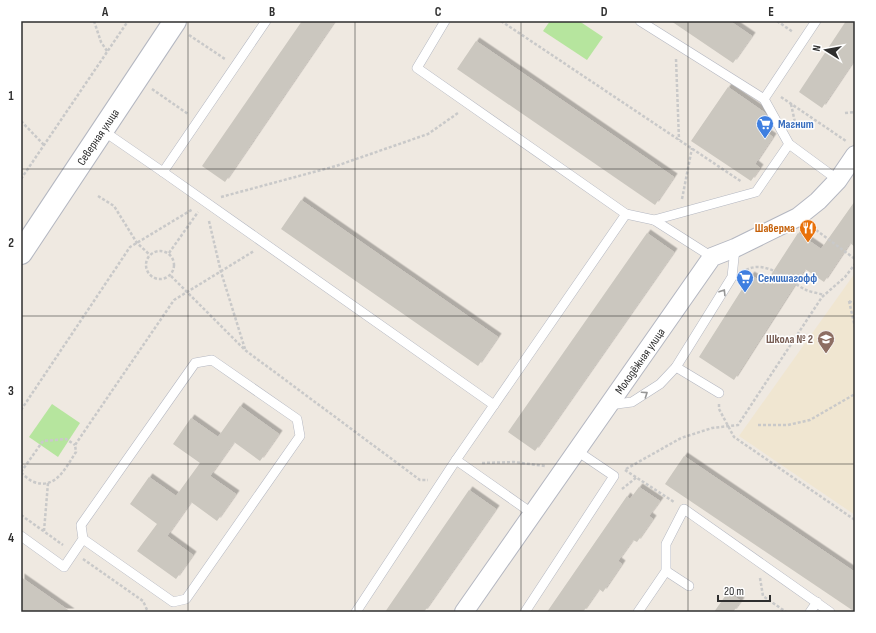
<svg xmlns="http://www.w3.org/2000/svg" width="876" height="633" viewBox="0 0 876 633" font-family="'Sofia Sans Condensed',sans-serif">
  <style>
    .education { fill: #f0e6d1 }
    .green { fill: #b6e59e }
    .building { fill: #cbc7bf; filter: url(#shadow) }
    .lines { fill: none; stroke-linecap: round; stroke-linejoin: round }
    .lane-casing { stroke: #b4b7c1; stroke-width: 10 }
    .street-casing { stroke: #b4b7c1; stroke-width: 20 }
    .secondary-casing { stroke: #b4b7c1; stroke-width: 24 }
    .path { stroke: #c9c9c9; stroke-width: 2.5; stroke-dasharray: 3 2; stroke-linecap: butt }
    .lane { stroke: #fff; stroke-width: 9 }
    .street { stroke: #fff; stroke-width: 18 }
    .secondary { stroke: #fff; stroke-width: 22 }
    .oneway { stroke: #969696 }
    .grid { fill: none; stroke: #2e2e2e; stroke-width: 1; stroke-opacity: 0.55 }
    .labels { text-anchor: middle; stroke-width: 3; stroke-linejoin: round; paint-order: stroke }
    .shop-label { font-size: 12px; font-weight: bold; fill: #366cbe; stroke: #fff; text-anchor: start }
    .street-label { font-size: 12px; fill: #2e2e2e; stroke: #fff }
    .food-label { font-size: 12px; font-weight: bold; fill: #c56008; stroke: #fff; text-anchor: end }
    .education-label { font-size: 12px; font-weight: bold; fill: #785e54; stroke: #fff; text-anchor: end }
    .neatline { fill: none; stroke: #2e2e2e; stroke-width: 1.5 }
    .grid-label { font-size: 13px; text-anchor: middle; font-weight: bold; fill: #2e2e2e }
  </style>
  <defs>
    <filter id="shadow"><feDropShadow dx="3.5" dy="-3.5" stdDeviation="0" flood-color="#0004"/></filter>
  </defs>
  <rect width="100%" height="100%" fill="#efe9e1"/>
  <path class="education" d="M855 273V515L739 436Z"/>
  <g class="green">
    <path d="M550 21H579L603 37 587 60 543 31Z"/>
    <path d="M52 404 80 423 58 457 29 437Z"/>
  </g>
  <g class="building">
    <path d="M302 21H335L225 182 202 166Z"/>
    <path d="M671 21H730L752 36 733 63Z"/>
    <path d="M846 21H855V59L822 108 799 92Z"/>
    <path d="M476 41 674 177 655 205 457 69Z"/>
    <path d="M728 87 764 112 767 116 759 127 773 137 755 164 760 168 751 181 691 141Z"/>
    <path d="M301 200 498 337 478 366 281 229Z"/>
    <path d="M855 201V247L850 243 824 282 805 269 734 380 699 357 751 275 765 284 798 233 821 249Z"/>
    <path d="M647 233 674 252 535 451 508 432Z"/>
    <path d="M240 406 279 434 260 461 234 442 210 476 236 494 217 521 191 502 167 536 193 555 176 579 137 551 157 524 130 504 149 477 176 496 200 463 173 444 191 418 218 437Z"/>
    <path d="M684 456 855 572V612L665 484Z"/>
    <path d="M639 487 660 501 649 516 653 519 637 542 633 540 618 561 622 564 603 592 599 589 583 612H547L627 496 630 499Z"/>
    <path d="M469 490 496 509 424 612H385Z"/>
    <path d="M21 577 71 612H21Z"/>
    <path d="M728 592 741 601 733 612H714Z"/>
  </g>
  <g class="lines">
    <g class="lane-casing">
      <g id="lane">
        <path d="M266 21 163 172 494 405 456 460 356 612"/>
        <path d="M445 21 417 68 626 214 654 220 712 257"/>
        <path d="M640 21 764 99"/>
        <path d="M816 21 764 99 789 144 838 180"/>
        <path d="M102 130 163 172"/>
        <path d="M654 220 756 192 789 144"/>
        <path d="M676 367 719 393"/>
        <path d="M494 405 626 214"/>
        <path d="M609 405 632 402 660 384 676 367 732 277 735 248"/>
        <path d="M456 460 533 514"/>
        <path d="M21 536 64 567 83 539 81 525 195 363 212 360 297 419 300 436 186 599 173 602 83 539"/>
        <path d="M666 571 689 586"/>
        <path d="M525 612 614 476 577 451"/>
        <path d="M638 612 666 571V544L684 509 830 612"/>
        <path d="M810 612 817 602"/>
      </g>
    </g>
    <g class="street-casing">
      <path id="street" d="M464 612 712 257 735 248 798 217 818 201 838 180 855 155"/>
    </g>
    <g class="secondary-casing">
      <path id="secondary" d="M21 253 175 21"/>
    </g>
    <g class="path">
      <path d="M94 21 101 42 107 51"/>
      <path d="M501 21 742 182"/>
      <path d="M777 21 793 32"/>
      <path d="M189 35 225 59"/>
      <path d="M676 59 679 140"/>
      <path d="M152 89 188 114"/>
      <path d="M781 97 846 141"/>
      <path d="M791 104 796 127"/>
      <path d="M845 113 855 112"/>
      <path d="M21 121 44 145"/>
      <path d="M21 179 128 21"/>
      <path d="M98 196 114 206 137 243 150 255"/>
      <path d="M221 197 336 166 428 134 458 113"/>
      <path d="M682 199 692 148"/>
      <path d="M209 221 221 272 245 349"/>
      <path d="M812 227 855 259"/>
      <circle cx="160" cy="265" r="14"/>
      <path d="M169 253 198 212"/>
      <path d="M746 270C767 259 788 281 806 290 811 292 818 293 824 295"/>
      <path d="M171 276 245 350 420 480H428"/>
      <path d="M849 301 855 327"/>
      <path d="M849 301 855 304"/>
      <path d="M719 404V409L734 437 855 520"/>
      <path d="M21 410 130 247 193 209"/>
      <path d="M758 425H788L810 420 855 394"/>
      <path d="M482 463 514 462 545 466"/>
      <path d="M626 469 681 438 712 428 738 425 822 297 845 277 855 264"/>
      <path d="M625 470 674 502"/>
      <path d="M21 472 43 441 66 439 75 445"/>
      <path d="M21 473C25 476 30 481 34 482 56 490 66 467 76 452L75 445 174 300 254 251"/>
      <path d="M622 489 637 477"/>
      <path d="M21 515 63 545"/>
      <path d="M44 531 48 483"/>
      <path d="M83 559 143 601 148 612"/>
      <path d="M760 578 763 596 786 612"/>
    </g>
    <use href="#lane" class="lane"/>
    <use href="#street" class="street"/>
    <use href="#secondary" class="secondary"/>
  </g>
  <defs><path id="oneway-chevron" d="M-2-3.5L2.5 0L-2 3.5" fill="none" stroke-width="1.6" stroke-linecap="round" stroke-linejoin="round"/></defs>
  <g class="oneway">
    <use href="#oneway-chevron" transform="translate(723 292) rotate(-58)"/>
    <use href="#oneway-chevron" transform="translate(645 394) rotate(-34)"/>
  </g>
  <path class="grid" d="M188 21V612M355 21V612M521 21V612M688 21V612M21 169H855M21 316H855M21 464H855"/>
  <defs>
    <g id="supermarket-pin" transform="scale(0.9)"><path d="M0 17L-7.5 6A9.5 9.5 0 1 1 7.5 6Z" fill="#3f7fe0" stroke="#fff"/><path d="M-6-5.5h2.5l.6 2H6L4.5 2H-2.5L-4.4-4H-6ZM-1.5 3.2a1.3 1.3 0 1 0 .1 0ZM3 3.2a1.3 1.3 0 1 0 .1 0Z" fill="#fff"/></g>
    <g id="restaurant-pin" transform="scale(0.9)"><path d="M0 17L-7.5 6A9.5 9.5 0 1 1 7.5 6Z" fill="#e8710a" stroke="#fff"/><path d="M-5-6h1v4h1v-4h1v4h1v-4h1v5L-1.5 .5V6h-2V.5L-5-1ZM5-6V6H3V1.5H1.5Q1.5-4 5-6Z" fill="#fff"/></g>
    <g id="school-pin" transform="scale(0.9)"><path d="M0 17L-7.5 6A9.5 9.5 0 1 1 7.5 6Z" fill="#8d6e63" stroke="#fff"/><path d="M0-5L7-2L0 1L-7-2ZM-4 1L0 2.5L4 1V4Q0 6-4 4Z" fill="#fff"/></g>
  </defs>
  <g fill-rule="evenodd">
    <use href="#supermarket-pin" x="765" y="124"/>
    <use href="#restaurant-pin" x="808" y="228"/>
    <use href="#supermarket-pin" x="745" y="278"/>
    <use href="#school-pin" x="826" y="339"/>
  </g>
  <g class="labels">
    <g class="shop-label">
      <text x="778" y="128">Магнит</text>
      <text x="758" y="282">Семишагофф</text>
    </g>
    <g class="street-label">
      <text transform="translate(98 137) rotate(-56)" y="4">Северная улица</text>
      <text transform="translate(640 361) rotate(-55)" y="4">Молодёжная улица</text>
    </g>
    <g class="food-label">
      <text x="795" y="232">Шаверма</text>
    </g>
    <g class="education-label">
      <text x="813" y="343">Школа № 2</text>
    </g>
  </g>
  <rect width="876" height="633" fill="none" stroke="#ffffff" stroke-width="44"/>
  <g transform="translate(826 50) rotate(281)" stroke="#ffffff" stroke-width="3" paint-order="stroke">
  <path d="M0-3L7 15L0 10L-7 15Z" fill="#2e2e2e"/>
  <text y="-6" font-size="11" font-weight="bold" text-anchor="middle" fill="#2e2e2e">N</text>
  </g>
  <path d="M718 595v6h52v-6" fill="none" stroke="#2e2e2e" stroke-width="2"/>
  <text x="724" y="595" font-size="12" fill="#2e2e2e" stroke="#ffffff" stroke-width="3" paint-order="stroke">20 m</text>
  <rect x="22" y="22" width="832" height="589" class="neatline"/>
  <g class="grid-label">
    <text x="105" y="16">A</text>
    <text x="272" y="16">B</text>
    <text x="438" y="16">C</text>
    <text x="604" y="16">D</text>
    <text x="771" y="16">E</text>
    <text x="11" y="100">1</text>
    <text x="11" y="247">2</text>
    <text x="11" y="395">3</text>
    <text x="11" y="542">4</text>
  </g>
</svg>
